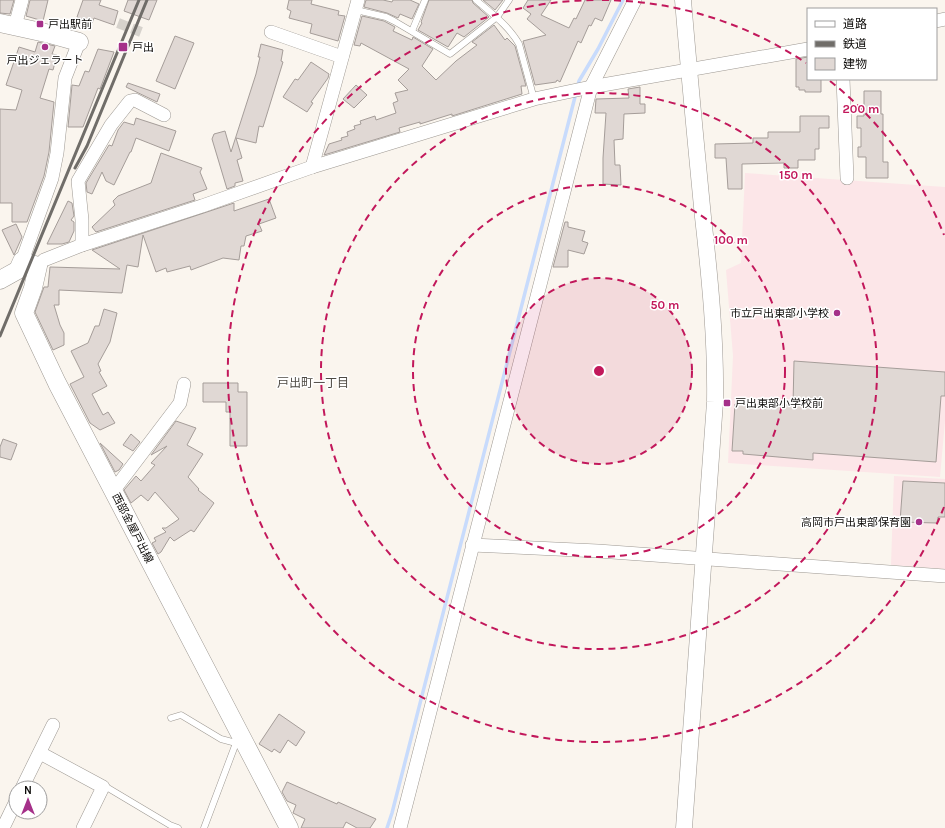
<svg xmlns="http://www.w3.org/2000/svg" width="945" height="828" viewBox="0 0 945 828" font-family="Karla,'Noto Sans JP',sans-serif">
  <style>
    .education { fill: #fce6e8 }
    .lines { fill: none; stroke-linecap: round; stroke-linejoin: round }
    .stream { stroke: #c8dbfc; stroke-width: 3.5 }
    .building { fill: #e0d8d4; stroke: #a59d99 }
    .pedestrian-tunnel { stroke: #d6d2cc; stroke-width: 10; stroke-dasharray: 10 5; stroke-linecap: butt }
    .service-casing { stroke: #9d9892; stroke-width: 7 }
    .minor-casing { stroke: #9d9892; stroke-width: 14 }
    .tertiary-casing { stroke: #9d9892; stroke-width: 17 }
    .secondary-casing { stroke: #9d9892; stroke-width: 19 }
    .service { stroke: #fff; stroke-width: 6 }
    .minor { stroke: #fff; stroke-width: 13 }
    .tertiary { stroke: #fff; stroke-width: 16 }
    .secondary { stroke: #fff; stroke-width: 18 }
    .rail { stroke: #706d69; stroke-width: 3 }
    .ring { fill: none; stroke: #c2185b; stroke-width: 2; stroke-dasharray: 7 5 }
    .poi-dot { fill: #a53089; stroke: #fff; stroke-width: 1.5 }
    .labels { text-anchor: middle; stroke-width: 3; stroke-linejoin: round; paint-order: stroke }
    .poi-label { font-size: 11px; fill: #0d0b09; stroke: #fff; text-anchor: start }
    .street-label { font-size: 11px; fill: #0d0b09; stroke: #fff }
    .neighbourhood-label { font-size: 12px; fill: #4e4a44; stroke: #fff }
    .centre { fill: #c2185b; stroke: #fff; stroke-width: 2 }
    .ring-label { font-size: 12px; text-anchor: middle; font-weight: bold; fill: #c2185b; stroke: #fff; stroke-width: 3; stroke-linejoin: round; paint-order: stroke }
  </style>
  <rect width="100%" height="100%" fill="#faf5ee"/>
  <g class="education">
    <path d="M745 173 945 187V421L940 477 728 463 733 356 726 270 741 263Z"/>
    <path d="M894 476 945 479V569L891 565Z"/>
  </g>
  <g class="lines">
    <g class="stream">
      <path d="M577 87 579 81 598 49 623 0"/>
      <path d="M387 828 392 813 576 93"/>
    </g>
  </g>
  <g class="building">
    <path d="M0 0H14L10 14 0 13Z"/>
    <path d="M30 0H48L43 21 26 16Z"/>
    <path d="M83 0H101L99 5 118 11 114 25 94 18 92 23 77 17Z"/>
    <path d="M128 0H157L149 20 124 11Z"/>
    <path d="M289 0H312L311 4 339 11 338 15 345 16 338 41 310 33 312 24 289 18 291 11 287 9Z"/>
    <path d="M366 0H383L392 2 393 0H410L419 4 412 19 400 14 398 18 387 13 364 7Z"/>
    <path d="M429 0H472L473 3 489 17 464 37 457 33 448 47 418 30 422 23 421 22Z"/>
    <path d="M483 0H503L495 10Z"/>
    <path d="M528 0H551L541 15 569 28 574 18 576 19 585 0H611L602 21 595 18 591 26 589 25 581 43 578 41 560 82 557 80 556 82 535 85 523 41 546 35 527 19 531 14 523 8Z"/>
    <path d="M362 16 384 21 395 27 393 31 412 40 413 37 433 49 422 66 436 80 456 61 477 45 472 42 494 25 505 40 507 38 515 46 526 86H521L522 94 452 116V114L420 124V122L399 128 400 132 324 155 329 144 342 140 341 138 348 136 347 132 355 129 354 126 361 124 360 121 375 116 376 120 396 113 393 103 398 101 395 93 408 90 398 80 409 69 361 43 360 46 354 45Z"/>
    <path d="M175 36 194 43 175 89 156 81Z"/>
    <path d="M38 42 55 46 52 54 57 55 53 70 49 69 40 98 54 102 49 152 44 176 27 222H12V203H0V109L16 110 22 90 6 85 19 47 35 52Z"/>
    <path d="M261 44 283 50 281 61 283 62 263 127 259 126 256 143 236 138 242 158 237 160 243 181 235 183V186L227 189 212 139 214 134 225 131 231 152 256 74 260 57H258Z"/>
    <path d="M98 49 114 52 100 89 98 88 83 127H68L72 85 79 86 85 71 89 72Z"/>
    <path d="M808 57V79H821V92H805V90H799V87H796V59Z"/>
    <path d="M311 62 329 74 328 78 311 102 313 103 307 112 283 97 295 79 298 80Z"/>
    <path d="M128 83 160 94 157 102 126 87Z"/>
    <path d="M356 85 367 95 354 108 343 99Z"/>
    <path d="M640 87V104H645V113L624 114 623 139 614 140 615 165H620L621 185 603 184V158L606 113H595L596 99 629 98 628 89Z"/>
    <path d="M864 91H881V114H883V162H888V178H866V157H858V147H861V128H857V116H864Z"/>
    <path d="M800 116H829V128H819V149H815V160H798V168H784V163L742 164V189H728L726 158H715V144L753 143V138H768V132H800Z"/>
    <path d="M136 118 176 131 169 151 136 138 131 152H130L114 185 106 181 102 172 92 194 87 192 86 183 109 145 112 146 118 130 124 122 134 125Z"/>
    <path d="M161 153 202 168 200 172 207 189 193 194 195 200 96 232 92 227 115 205 113 201 118 196 151 183Z"/>
    <path d="M269 199 276 218 259 224 262 231 246 236 244 246H241L239 260 223 258 191 270 190 266 167 272 166 268 156 272 143 235 138 267 127 265 122 293 59 290V305H54L60 325 64 333V345L53 350 35 312 44 287H48L50 267 120 269 92 250 234 203V211Z"/>
    <path d="M68 201 72 203 74 216 71 220 74 222V231L69 242 62 244H47Z"/>
    <path d="M565 222H568V227L585 231 582 241 588 243 584 254 568 250V267H553Z"/>
    <path d="M16 224 22 237 14 255 2 230Z"/>
    <path d="M104 309 117 313 110 342 98 364 101 371 99 372 107 386 92 394 103 415 108 412 115 423 100 430 90 423 70 384 84 377 71 351 88 343 95 326H99Z"/>
    <path d="M794 361 945 372V396H941L936 462 813 453V460L743 454V451H732L735 404 793 405Z"/>
    <path d="M203 383H238V392H247V446H230V412H226V402H203Z"/>
    <path d="M176 421 196 428 187 445 203 454 188 477 199 489 198 490 214 503 194 532 191 530 174 541 170 537 161 552 158 554 152 543 156 541 154 538 166 532 162 528H166L179 519 155 492 148 501 141 495 131 503 124 490 136 476 141 481 155 465 151 463 167 446 151 455Z"/>
    <path d="M131 434 140 442 133 451 123 445Z"/>
    <path d="M3 439 17 444 11 460 0 457V447Z"/>
    <path d="M100 443 123 464 119 470 115 472Z"/>
    <path d="M903 481 945 483V517H938L937 523 900 522Z"/>
    <path d="M279 714 305 732 296 746 288 740 280 753 274 749 272 752 259 744Z"/>
    <path d="M287 782 337 804 338 802 376 819 370 828H357L346 822 343 828H301L305 819 293 813 296 805 287 801 282 792Z"/>
  </g>
  <g class="lines">
    <path class="pedestrian-tunnel" d="M118 23 141 32"/>
    <g class="service-casing">
      <g id="service">
        <path d="M476 0C491 13 509 26 519 44L534 99"/>
        <path d="M356 10 386 17 394 21 450 54 497 17 509 0"/>
        <path d="M412 31 425 0"/>
        <path d="M171 718 181 715 221 739 236 743"/>
        <path d="M103 787 108 788 170 825 178 828"/>
        <path d="M204 828 236 743 241 740"/>
      </g>
    </g>
    <g class="minor-casing">
      <g id="minor">
        <path d="M936 21 945 19"/>
        <path d="M15 26 22 0"/>
        <path d="M271 32 342 57"/>
        <path d="M843 79 847 178"/>
        <path d="M312 167 358 0"/>
        <path d="M82 245V220L78 181 111 125 130 101 135 100 164 115"/>
        <path d="M22 261 52 178 57 153 65 78 79 42"/>
        <path d="M38 266 44 260 82 245 202 206 312 167 534 99 591 87 808 49"/>
        <path d="M114 490 180 403 184 384"/>
        <path d="M472 545 598 551 945 576"/>
        <path d="M40 753 103 787 83 828"/>
        <path d="M22 788 53 725"/>
        <path d="M3 828 16 801"/>
        <path d="M400 828 591 87 635 0"/>
      </g>
    </g>
    <g class="tertiary-casing">
      <path id="tertiary" d="M683 0C689 73 696 145 703 217 710 279 716 340 715 402L684 828"/>
    </g>
    <g class="secondary-casing">
      <g id="secondary">
        <path d="M0 23 50 34 79 42"/>
        <path d="M0 280 18 270 22 261 38 266 33 288 24 313 57 383 289 828"/>
      </g>
    </g>
    <use href="#service" class="service"/>
    <use href="#minor" class="minor"/>
    <use href="#tertiary" class="tertiary"/>
    <use href="#secondary" class="secondary"/>
    <g class="rail">
      <path d="M75 168 87 146 147 0"/>
      <path d="M0 336 139 0"/>
    </g>
  </g>
  <circle cx="599" cy="371" r="93" fill="#c2185b" fill-opacity=".12"/>
  <g class="ring">
    <circle cx="599" cy="371" r="93"/>
    <circle cx="599" cy="371" r="186"/>
    <circle cx="599" cy="371" r="278"/>
    <path d="M944 507A371 371 0 1 1 596 0M602 0A371 371 0 0 1 806 63M830 81A371 371 0 0 1 944 235"/>
  </g>
  <g class="poi-dot">
    <rect x="36" y="20" width="8" height="8" rx="2"/>
    <circle cx="45" cy="47" r="4"/>
    <rect x="118" y="42" width="10" height="10" rx="2"/>
    <circle cx="837" cy="313" r="4"/>
    <rect x="723" y="399" width="8" height="8" rx="2"/>
    <circle cx="919" cy="522" r="4"/>
  </g>
  <g class="labels">
    <g class="poi-label">
      <text x="48" y="28">戸出駅前</text>
      <text x="132" y="51">戸出</text>
      <text x="45" y="64" text-anchor="middle">戸出ジェラート</text>
      <text x="829" y="317" text-anchor="end">市立戸出東部小学校</text>
      <text x="735" y="407">戸出東部小学校前</text>
      <text x="911" y="526" text-anchor="end">高岡市戸出東部保育園</text>
    </g>
    <g class="street-label">
      <text transform="translate(133 528) rotate(63)" y="4">西部金屋戸出線</text>
    </g>
    <g class="neighbourhood-label">
      <text x="313" y="387">戸出町一丁目</text>
    </g>
  </g>
  <circle cx="599" cy="371" r="6" class="centre"/>
  <g class="ring-label">
    <text x="861" y="113">200 m</text>
    <text x="796" y="179">150 m</text>
    <text x="731" y="244">100 m</text>
    <text x="665" y="309">50 m</text>
  </g>
  <rect x="807" y="8" width="130" height="72" fill="#ffffff" stroke="#9e9d9d"/>
  <rect x="815" y="21" width="20" height="6" fill="#ffffff" stroke="#9e9d9d"/>
  <text x="843" y="28" font-size="12" fill="#0d0b09">道路</text>
  <rect x="815" y="41" width="20" height="6" fill="#706d69" stroke="#9e9d9d"/>
  <text x="843" y="48" font-size="12" fill="#0d0b09">鉄道</text>
  <rect x="815" y="58" width="20" height="12" fill="#e0d8d4" stroke="#9e9d9d"/>
  <text x="843" y="68" font-size="12" fill="#0d0b09">建物</text>
  <g transform="translate(28 800)"><circle r="19" fill="#ffffff" stroke="#9e9d9d"/>
  <path d="M0-3L7 15L0 10L-7 15Z" fill="#a53089"/>
  <text y="-6" font-size="11" font-weight="bold" text-anchor="middle" fill="#0d0b09">N</text>
  </g>
</svg>
